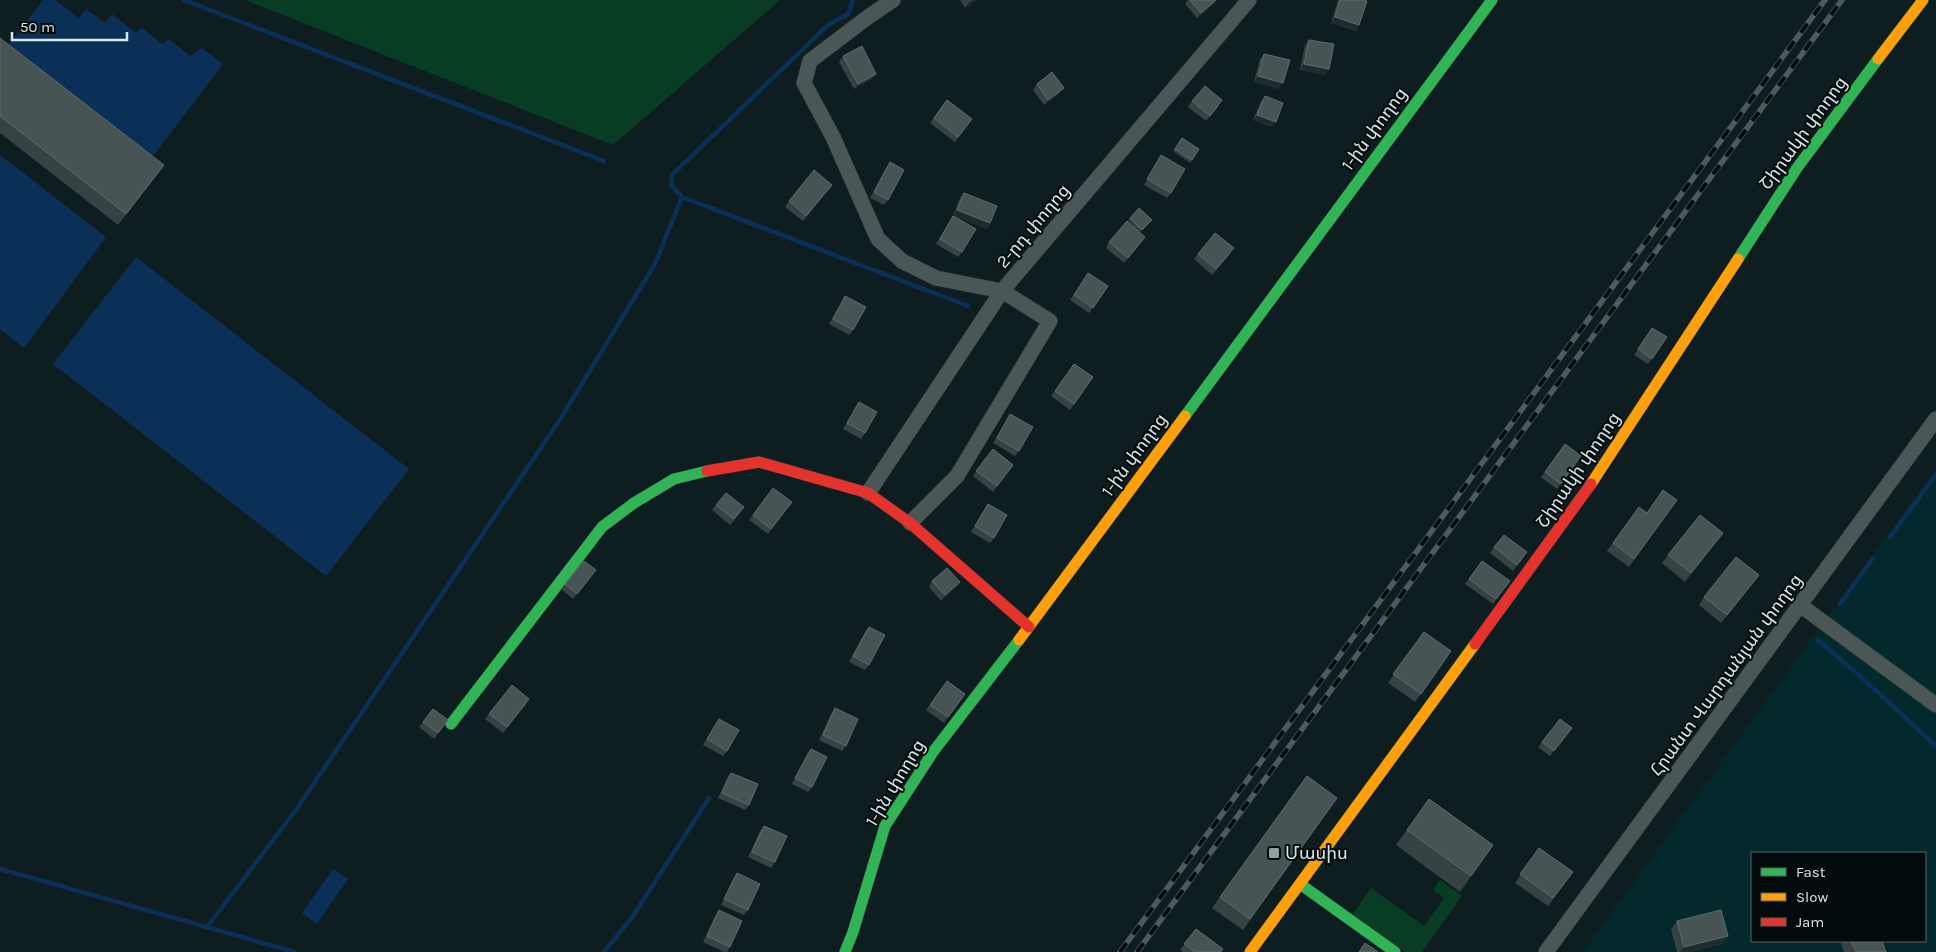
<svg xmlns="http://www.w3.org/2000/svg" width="1936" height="952" viewBox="0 0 1936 952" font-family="Karla,'Noto Sans Armenian',sans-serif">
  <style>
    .built { fill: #03292d; fill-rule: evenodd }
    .green { fill: #083d24 }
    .water { fill: #0a3058 }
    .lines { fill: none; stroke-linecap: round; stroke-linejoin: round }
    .stream { stroke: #0a3058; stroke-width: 4.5 }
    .street-casing { stroke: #2e383a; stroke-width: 16 }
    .fast-casing { stroke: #2e383a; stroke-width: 12 }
    .slow-casing { stroke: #2e383a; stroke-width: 12 }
    .jam-casing { stroke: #2e383a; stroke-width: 12 }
    .street { stroke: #4b5657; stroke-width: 15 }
    .fast { stroke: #30b455; stroke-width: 11 }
    .slow { stroke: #ff9f0a; stroke-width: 11 }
    .jam { stroke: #e5322d; stroke-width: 11 }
    .rail-casing { stroke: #4e5a5b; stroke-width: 5.5 }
    .rail { stroke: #020b0c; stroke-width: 4; stroke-dasharray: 11; stroke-linecap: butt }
    .wall { fill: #364243 }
    .shaded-wall { fill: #1f2c2d }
    .building { fill: #485454; stroke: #5e6b6c }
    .poi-dot { fill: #91a1a3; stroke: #020b0c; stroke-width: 2 }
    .labels { text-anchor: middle; stroke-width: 4; stroke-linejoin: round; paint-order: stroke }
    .street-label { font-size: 18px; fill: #d8e7e9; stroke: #020b0c }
    .poi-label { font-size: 18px; fill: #d8e7e9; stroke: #020b0c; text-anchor: start }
  </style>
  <rect width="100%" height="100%" fill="#0e1e20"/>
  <path class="built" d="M1936 468V952H1583ZM1752 853H1925V941H1752Z"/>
  <g class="green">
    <path d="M245 0H780L613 145Z"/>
    <path d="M1440 880 1462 896 1422 952H1405L1352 915 1371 888 1424 926 1444 898 1433 890Z"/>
  </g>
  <g class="water">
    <path d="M43 0H55L79 18 86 9 105 23 112 14 136 33 141 27 162 44 169 39 190 56 202 48 223 64 153 156 8 46Z"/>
    <path d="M0 155 106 237 24 348 0 329Z"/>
    <path d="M136 257 409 469 326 576 53 364Z"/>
    <path d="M333 869 348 879 317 924 302 913Z"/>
  </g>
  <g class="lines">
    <g class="stream">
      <path d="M184 0 604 161"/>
      <path d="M853 0 848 14 828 25 672 175 671 185 682 197 968 306"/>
      <path d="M1890 537 1936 475"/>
      <path d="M1840 604 1873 558"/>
      <path d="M1818 640 1871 686 1936 746"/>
      <path d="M0 869 295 952"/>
      <path d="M207 927 296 810 561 418 655 264 682 197"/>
      <path d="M604 952 633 916 709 798"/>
    </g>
    <g class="street-casing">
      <g id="street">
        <path d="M893 0 868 17 810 61 804 83 833 137 878 239 902 261 936 278 1002 291 1050 321 957 476 910 523"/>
        <path d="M868 493 1002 291 1249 0"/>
        <path d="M1800 605 1936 705"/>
        <path d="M1546 952 1936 419"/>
      </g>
    </g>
    <g class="fast-casing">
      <g id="fast">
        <path d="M1738 259 1797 168 1878 59"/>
        <path d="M1185 416 1492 0"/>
        <path d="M451 724 602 527 634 503 674 479 707 471"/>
        <path d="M1300 884 1395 952"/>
        <path d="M845 952 853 932 885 826 933 752 1019 640"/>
      </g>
    </g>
    <g class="slow-casing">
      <g id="slow">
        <path d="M1878 59 1923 0"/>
        <path d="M1591 484 1738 259"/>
        <path d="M1019 640 1185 416"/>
        <path d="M1250 952 1475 644"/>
      </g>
    </g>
    <g class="jam-casing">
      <g id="jam">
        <path d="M707 471 759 462 868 493 910 523 1029 627"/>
        <path d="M1475 644 1591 484"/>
      </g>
    </g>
    <use href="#street" class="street"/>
    <use href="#fast" class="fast"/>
    <use href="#slow" class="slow"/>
    <use href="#jam" class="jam"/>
    <g class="rail-casing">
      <g id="rail">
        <path d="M1120 952 1825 0"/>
        <path d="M1137 952 1842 0"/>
      </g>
    </g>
    <use href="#rail" class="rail"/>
  </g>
  <g class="wall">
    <path d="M960 0H976L965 8Z"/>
    <path d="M1188 0H1216L1213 5 1197 18 1185 4Z"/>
    <path d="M1338 0H1363L1356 31 1331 23Z"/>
    <path d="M0 38 156 175 118 225 0 133Z"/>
    <path d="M1309 40 1329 69 1325 75 1300 70 1305 45Z"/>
    <path d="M1264 54 1279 89 1254 82 1260 59Z"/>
    <path d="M843 56 876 74 872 79 854 89 839 62Z"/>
    <path d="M1037 84 1060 93 1044 105 1033 90Z"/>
    <path d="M1265 96 1272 127 1253 120 1261 101Z"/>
    <path d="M947 100 972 119 955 142 930 123Z"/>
    <path d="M1192 101 1219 106 1206 121 1188 107Z"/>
    <path d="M1182 138 1199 149 1190 163 1173 151Z"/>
    <path d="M1161 155 1171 193 1167 198 1144 185Z"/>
    <path d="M890 162 888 200 884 205 870 198 886 168Z"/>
    <path d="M832 185 803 221 785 207 789 201Z"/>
    <path d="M964 193 990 223 987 229 953 216 960 198Z"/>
    <path d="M953 216 962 252 958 257 936 244Z"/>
    <path d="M1130 218 1152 220 1140 232 1128 220Z"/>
    <path d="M1145 237 1124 263 1106 248 1109 242Z"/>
    <path d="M1198 254H1230L1212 275 1194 259Z"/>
    <path d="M1088 273 1108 286 1089 313 1070 300Z"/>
    <path d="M845 296 853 330 849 335 829 324Z"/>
    <path d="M1652 328 1667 337 1648 364 1634 355Z"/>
    <path d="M1074 364 1093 377 1070 410 1051 396Z"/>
    <path d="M859 402 865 433 861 439 843 429Z"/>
    <path d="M1010 414 1019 451 1015 456 993 443Z"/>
    <path d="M1565 444 1581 456 1557 489 1541 477Z"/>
    <path d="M993 449 1013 465 993 492 973 476Z"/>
    <path d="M1677 500 1629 567 1607 551 1639 507 1647 513Z"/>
    <path d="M792 502 768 534 749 520 753 515Z"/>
    <path d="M988 504 994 538 990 543 971 532Z"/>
    <path d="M716 505 740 513 730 525 712 510Z"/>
    <path d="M1723 533 1685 582 1662 563 1668 555Z"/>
    <path d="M1494 547 1527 552 1513 571 1490 553Z"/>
    <path d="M1482 561 1510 581 1493 604 1465 584Z"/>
    <path d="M596 570 573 599 562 590 565 584Z"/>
    <path d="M1759 575 1721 623 1699 605 1704 597Z"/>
    <path d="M932 581 960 582 956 587 941 601 929 587Z"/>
    <path d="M869 627V665L865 670 849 662 865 632Z"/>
    <path d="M1424 632 1451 651 1415 702 1388 683Z"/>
    <path d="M947 681 965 694 944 723 926 710Z"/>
    <path d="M526 704 503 733 485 719 489 714Z"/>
    <path d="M835 708 846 746 842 751 819 740 831 714Z"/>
    <path d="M433 709 448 720 434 739 419 727Z"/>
    <path d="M719 719 727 751 723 756 703 745Z"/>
    <path d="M1572 728 1550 756 1538 747 1542 742Z"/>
    <path d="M811 749 812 787 808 792 792 784 807 754Z"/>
    <path d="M731 773 749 805 745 810 718 798 727 778Z"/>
    <path d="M1307 776 1337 798 1243 930 1212 908Z"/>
    <path d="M1429 799 1493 845 1460 892 1396 845Z"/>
    <path d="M764 826 775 862 771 868 748 857 760 831Z"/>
    <path d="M1539 848 1573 872 1548 906 1515 883Z"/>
    <path d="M737 873 748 910 744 915 721 905 733 879Z"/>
    <path d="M719 910 730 947 727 952H724L703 942 715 916Z"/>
    <path d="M1677 921 1722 944 1690 952H1677L1671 930Z"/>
    <path d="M1196 929 1221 952H1183L1180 950Z"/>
    <path d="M1840 941H1882L1886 952H1844Z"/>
  </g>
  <g class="shaded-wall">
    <path d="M972 0H976L965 8 969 2Z"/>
    <path d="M1216 0 1213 5 1197 18 1201 13Z"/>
    <path d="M1335 17 1359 25 1356 31 1331 23Z"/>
    <path d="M1304 64 1329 69 1325 75 1300 70Z"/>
    <path d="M876 74 872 79 854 89 858 84Z"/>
    <path d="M1258 76 1283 83 1279 89 1254 82Z"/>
    <path d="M1064 88 1060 93 1044 105 1048 100Z"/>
    <path d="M1257 115 1276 122 1272 127 1253 120Z"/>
    <path d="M957 210 990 223 987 229 953 216Z"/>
    <path d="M1723 533 1717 541 1685 582 1691 573Z"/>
    <path d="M1759 575 1753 583 1721 623 1727 615Z"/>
    <path d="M960 582 956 587 941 601 945 595Z"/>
    <path d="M1728 936 1722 944 1690 952H1680L1684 947Z"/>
  </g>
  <g class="building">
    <path d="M1190 0H1216L1201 13Z"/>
    <path d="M1340 0H1363L1367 1 1359 25 1335 17Z"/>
    <path d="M0 38 164 165 126 214 0 116Z"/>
    <path d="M1309 40 1334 44 1329 69 1304 64Z"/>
    <path d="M862 46 876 74 858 84 843 56Z"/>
    <path d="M1264 54 1290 60 1283 83 1258 76Z"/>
    <path d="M1052 72 1064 88 1048 100 1037 84Z"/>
    <path d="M1205 86 1222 100 1210 116 1192 101Z"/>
    <path d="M1265 96 1283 103 1276 122 1257 115Z"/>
    <path d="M947 100 972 119 958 137 934 118Z"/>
    <path d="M1182 138 1199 149 1192 160 1175 149Z"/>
    <path d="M1161 155 1185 169 1171 193 1147 179Z"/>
    <path d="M890 162 904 170 888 200 874 192Z"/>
    <path d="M814 170 832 185 806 216 789 201Z"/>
    <path d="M964 193 997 206 990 223 957 210Z"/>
    <path d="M1139 208 1152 220 1142 230 1130 218Z"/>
    <path d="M953 216 976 229 962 252 940 239Z"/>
    <path d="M1127 221 1145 237 1128 258 1109 242Z"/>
    <path d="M1215 233 1234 248 1216 269 1198 254Z"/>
    <path d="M1088 273 1108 286 1093 308 1074 295Z"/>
    <path d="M845 296 866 307 853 330 833 319Z"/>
    <path d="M1652 328 1667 337 1652 359 1638 349Z"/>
    <path d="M1074 364 1093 377 1074 404 1055 391Z"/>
    <path d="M859 402 877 412 865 433 847 423Z"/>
    <path d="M1010 414 1033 427 1019 451 997 438Z"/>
    <path d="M1565 444 1581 456 1561 484 1545 472Z"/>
    <path d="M993 449 1013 465 997 486 976 471Z"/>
    <path d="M773 488 792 502 771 529 753 515Z"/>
    <path d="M1663 490 1677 500 1634 559 1613 543 1639 507 1647 513Z"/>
    <path d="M726 493 744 507 734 519 716 505Z"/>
    <path d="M988 504 1007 515 994 538 975 526Z"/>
    <path d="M1700 515 1723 533 1691 573 1668 555Z"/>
    <path d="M1504 535 1527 552 1517 565 1494 547Z"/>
    <path d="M1736 557 1759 575 1727 615 1704 597Z"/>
    <path d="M584 561 596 570 577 594 565 584Z"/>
    <path d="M1482 561 1510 581 1496 599 1469 579Z"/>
    <path d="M947 568 960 582 945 595 932 581Z"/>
    <path d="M869 627 885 635 869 665 853 656Z"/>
    <path d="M1424 632 1451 651 1421 694 1393 674Z"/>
    <path d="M947 681 965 694 948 717 930 705Z"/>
    <path d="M512 685 529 699 507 727 489 714Z"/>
    <path d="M835 708 858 719 846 746 823 735Z"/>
    <path d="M433 709 448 720 438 733 423 722Z"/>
    <path d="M719 719 739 730 727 751 707 739Z"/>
    <path d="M1560 719 1572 728 1554 751 1542 742Z"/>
    <path d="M811 749 827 757 812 787 795 778Z"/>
    <path d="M731 773 758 784 749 805 722 793Z"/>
    <path d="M1307 776 1337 798 1250 919 1220 897Z"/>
    <path d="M1429 799 1493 845 1471 876 1407 830Z"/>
    <path d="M764 826 787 836 775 862 752 852Z"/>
    <path d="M1539 848 1573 872 1553 898 1520 874Z"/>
    <path d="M737 873 760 884 748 910 724 899Z"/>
    <path d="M719 910 742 921 730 947 707 936Z"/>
    <path d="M1721 910 1728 936 1684 947 1677 921Z"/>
    <path d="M1196 929 1223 949 1221 952H1195L1184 944Z"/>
    <path d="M1851 941H1882L1886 952H1856Z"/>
    <path d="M1365 943 1378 952H1359Z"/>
  </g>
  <rect class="poi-dot" x="1268" y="847" width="12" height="12" rx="2.5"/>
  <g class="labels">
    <g class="street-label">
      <text transform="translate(1374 129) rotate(-54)" y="6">1-ին փողոց</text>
      <text transform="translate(1803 133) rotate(-54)" y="6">Շիրակի փողոց</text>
      <text transform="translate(1033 226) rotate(-50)" y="6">2-րդ փողոց</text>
      <text transform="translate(1134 455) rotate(-54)" y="6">1-ին փողոց</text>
      <text transform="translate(1578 470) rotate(-56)" y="6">Շիրակի փողոց</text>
      <text transform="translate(1726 675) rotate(-54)" y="6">Հրանտ Վարդանյան փողոց</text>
      <text transform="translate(895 783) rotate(-59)" y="6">1-ին փողոց</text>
    </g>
    <g class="poi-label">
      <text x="1285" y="859">Մասիս</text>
    </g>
  </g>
  <rect x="1751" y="852" width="175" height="90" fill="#020b0c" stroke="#586364"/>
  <rect x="1761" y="868" width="25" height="8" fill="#30b455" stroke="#586364"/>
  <text x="1796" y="877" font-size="15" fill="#d8e7e9">Fast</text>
  <rect x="1761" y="893" width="25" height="8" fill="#ff9f0a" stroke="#586364"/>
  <text x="1796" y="902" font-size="15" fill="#d8e7e9">Slow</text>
  <rect x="1761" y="918" width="25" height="8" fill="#e5322d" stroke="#586364"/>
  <text x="1796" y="927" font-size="15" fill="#d8e7e9">Jam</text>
  <path d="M12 32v8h115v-8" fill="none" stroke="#d8e7e9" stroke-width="2.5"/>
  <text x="20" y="32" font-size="15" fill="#d8e7e9" stroke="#020b0c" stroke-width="4" paint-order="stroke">50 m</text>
</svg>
